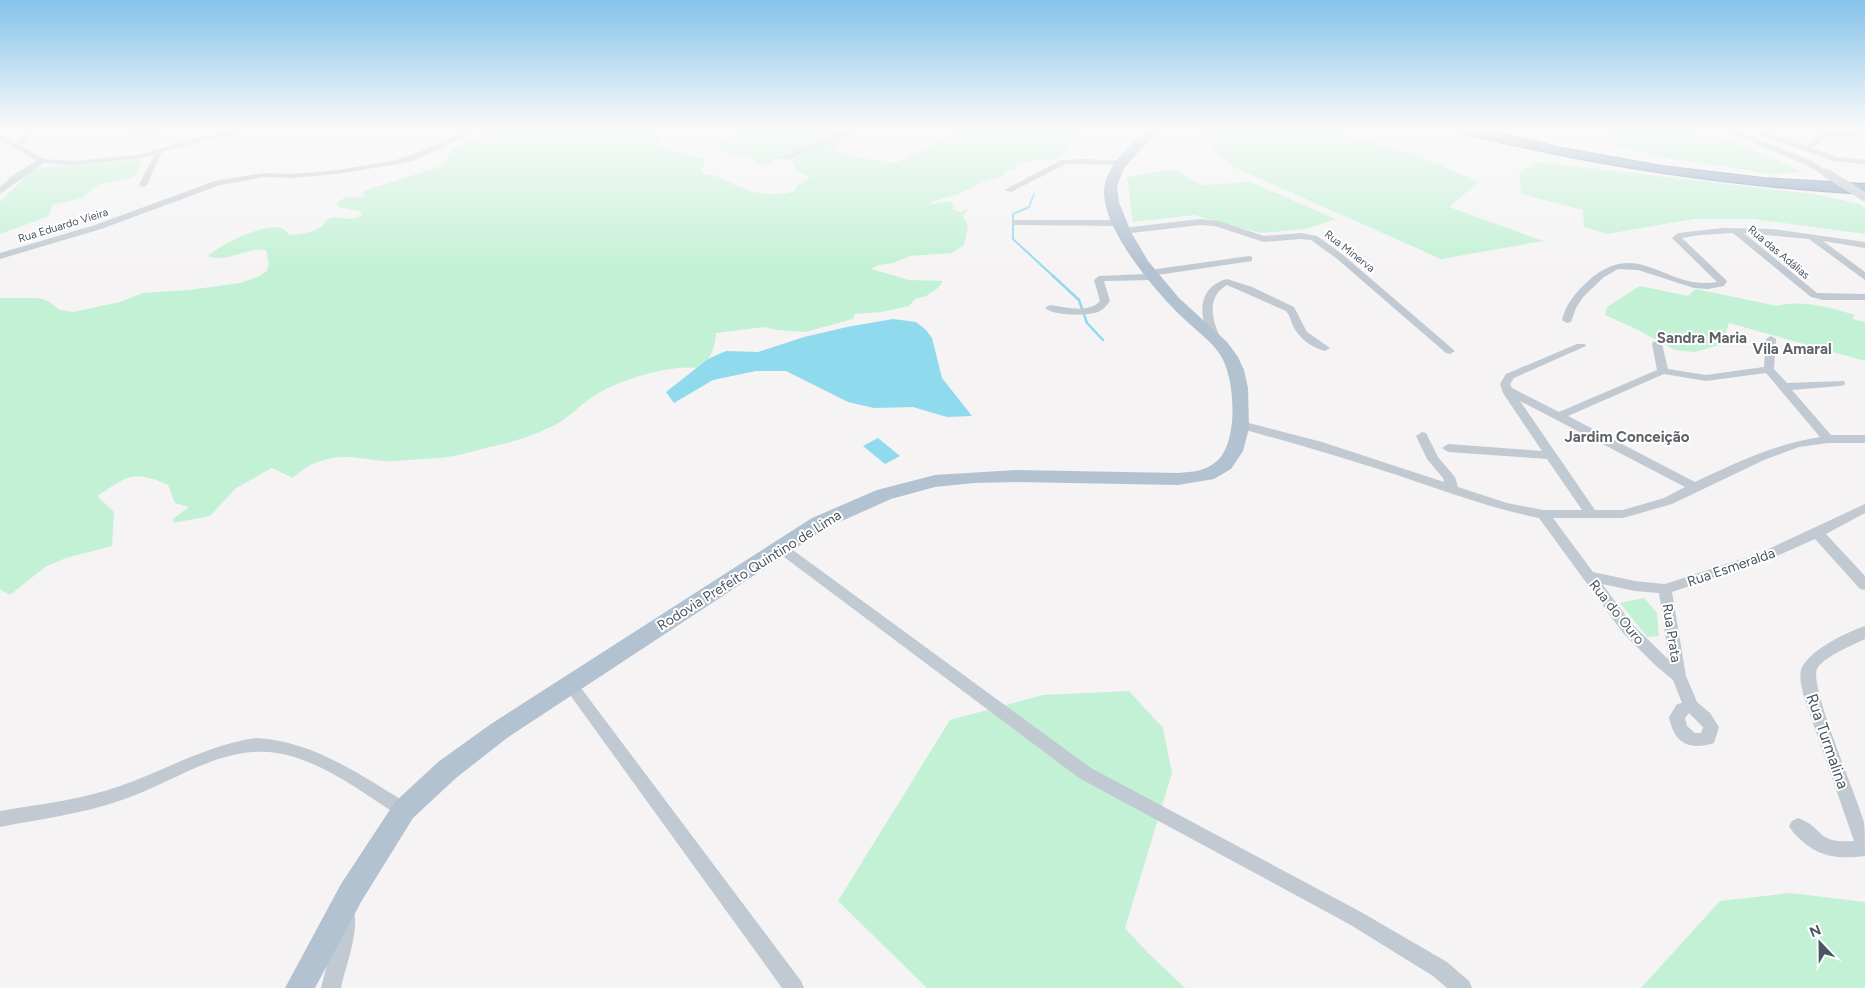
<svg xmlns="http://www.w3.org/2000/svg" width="1865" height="988" viewBox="0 0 1865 988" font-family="Figtree,sans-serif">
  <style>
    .green { fill: #c3f1d5 }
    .water { fill: #90daee }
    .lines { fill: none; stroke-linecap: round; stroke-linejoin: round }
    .stream-far1 { stroke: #90daee; stroke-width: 2 }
    .stream { stroke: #90daee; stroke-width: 2.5 }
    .highway-casing { stroke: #7690ad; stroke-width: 2 }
    .street { fill: #c1cad2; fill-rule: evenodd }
    .primary { fill: #b3c2d1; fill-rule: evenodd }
    .highway { fill: #8ba5c1; fill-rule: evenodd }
    .street-bridge { stroke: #c1cad2; stroke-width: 9 }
    .labels { text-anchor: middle; stroke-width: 4; stroke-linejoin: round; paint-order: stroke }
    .far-street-label { font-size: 11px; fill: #4a5661; stroke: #fff }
    .street-label { font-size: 14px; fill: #4a5661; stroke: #fff }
    .neighbourhood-label { font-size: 15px; font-weight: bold; fill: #5f6368; stroke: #fff }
    .near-street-label { font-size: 16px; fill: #4a5661; stroke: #fff }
  </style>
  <rect width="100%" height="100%" fill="#f5f3f3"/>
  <g class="green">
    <path d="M130 129H193L115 146Z"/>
    <path d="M486 129H549V131L555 133 570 129H654L659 135 663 148 705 159V164L701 169 703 174C715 174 720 178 729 182 752 193 771 198 795 191L797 186 810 177 797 170 793 161 787 158 777 159 771 163 762 165C758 163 755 160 751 158 738 152 727 162 718 145L720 141 736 133 738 129H861L834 146 837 151 854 157 896 163 939 141 951 129H1091L1077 139 1057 158 1019 163 1016 165V169L1005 171 1001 177 980 183 959 194 931 202V204L950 201 954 206 951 209 961 212 967 209 968 210 963 216 968 226 964 245 951 253 910 256 893 263 879 265 871 269 909 280 943 281 938 288 926 296 915 299 909 306 881 312 855 314 853 319 805 332 777 330 764 327 716 333C715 348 711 359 699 368 669 364 616 380 591 398 579 406 568 418 555 425 537 434 514 442 494 446 476 450 457 457 438 458 423 459 408 460 393 461 381 462 371 459 359 458 336 454 309 461 293 478L272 468 236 488 210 516 173 523 174 518 189 507 175 503 168 485C133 469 128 476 97 496L114 512 112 546 66 558 45 567 10 595 0 589V298H39L48 301 60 310 73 312 120 302 143 293 189 290 240 283 258 277 267 271 269 264 266 250C247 246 227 264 208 256 221 244 263 223 281 228 284 229 287 232 290 235 300 234 314 233 322 226 325 223 326 220 330 218 339 215 349 223 362 215L360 211 338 207 337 203C345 195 355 197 366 197L362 193 364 191 444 165 447 161 446 158 457 145 476 138Z"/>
    <path d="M1185 129H1329L1424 158 1479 182 1449 207 1543 241 1441 259 1234 167 1201 137Z"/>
    <path d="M1596 129H1675L1679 132 1720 135 1803 172 1772 174 1667 158 1605 143 1602 131Z"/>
    <path d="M142 160 135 177 98 185 82 198 52 205 49 216 0 234V202L34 168Z"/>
    <path d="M1539 162 1820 195 1859 204 1865 208V234L1754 219H1694L1607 234 1584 227 1583 210 1521 194 1519 172Z"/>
    <path d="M1174 169 1201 185 1251 182 1336 219 1306 229 1260 233 1194 215 1133 222 1127 177Z"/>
    <path d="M1640 286 1688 296 1696 289 1777 306C1802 299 1831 308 1855 315L1852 319 1865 322V361L1729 323 1725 335 1716 346 1695 352 1675 350 1636 329 1605 315 1607 307Z"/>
    <path d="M1644 598 1657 613 1659 636 1647 637 1620 603Z"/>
    <path d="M1129 691 1163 728 1172 773 1125 928 1147 952 1185 988H927L838 901 950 720 1043 695Z"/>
    <path d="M1790 893 1865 902V988H1641L1720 901Z"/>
  </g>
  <g class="water">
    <path d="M893 319 916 322 926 330 932 338 942 378 972 416 947 417 913 407 874 408 848 402 786 371H756L713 380 674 403 666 392 708 359 726 351 758 352 804 337 847 327Z"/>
    <path d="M878 438 900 456 885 464 863 446Z"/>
  </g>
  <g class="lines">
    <path class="stream-far1" d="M1034 194 1029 207 1013 214V239L1053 276"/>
    <path class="stream" d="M1052 275 1079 300 1087 323 1103 340"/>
    <g class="highway-casing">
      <path id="highway" d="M1457 129H1481L1562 148 1662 166 1763 178 1865 184V194C1727 186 1592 166 1458 132Z"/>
    </g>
    <g class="street">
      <path d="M26 129H33L22 146 44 159 74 161 137 155 209 135 243 129H264L210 139 162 152 147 185 143 187 139 185 154 155 137 159 74 165 44 163 0 194V187L12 176 36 161 0 139V134L17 143Z"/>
      <path d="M472 129H482L415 160 392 165 337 174 292 178 264 177 220 185 101 229 0 259V253L95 225 215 181 264 173 292 174 337 170 392 161 409 156Z"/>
      <path d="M850 129H861L787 160 780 158Z"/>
      <path d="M1721 129H1732L1810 160 1830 173 1823 175 1804 164Z"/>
      <path d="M1745 129H1757L1806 146 1821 133 1865 131V135L1826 137 1812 148 1837 157 1865 160V164L1833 161Z"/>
      <path d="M1087 159 1122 161 1126 163 1122 165 1066 164 1011 192 1004 190 1061 160Z"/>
      <path d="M1200 219 1219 221 1264 236 1301 233 1317 236 1342 254 1455 351 1450 354 1446 353 1336 258 1311 240 1301 239 1264 242 1215 226 1200 225 1123 234 1119 231 1123 228Z"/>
      <path d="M1015 220H1120L1124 223 1120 226 1012 225V221Z"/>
      <path d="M1723 228 1772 229 1865 242V248L1823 241 1865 272V280L1809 239 1744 233 1817 293 1865 294V300H1823L1811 297 1733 233 1700 235 1682 238 1725 279 1727 281 1724 286 1708 289 1694 288 1638 270 1618 269 1604 277 1583 297 1576 308 1571 322 1567 323 1562 320C1566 304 1575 293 1587 282 1638 235 1665 291 1717 282L1672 238 1678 233Z"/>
      <path d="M1249 256 1252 257V261L1157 275 1159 277 1154 280 1104 281 1110 301C1106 306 1103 310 1098 312 1086 316 1054 316 1045 308L1050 305C1066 307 1088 314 1100 301L1094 280 1099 276 1146 274 1147 271 1150 270Z"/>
      <path d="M1227 279 1252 287 1294 307 1307 332 1330 348 1325 351C1312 348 1299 338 1293 326 1291 321 1290 316 1286 311L1227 285C1206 297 1212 319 1220 337L1215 340 1211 339C1198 317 1197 287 1227 279Z"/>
      <path d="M1771 336 1776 339 1774 369 1787 383 1844 381 1845 383 1844 385 1840 386 1792 390 1831 435H1865V443H1828L1799 447 1764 460 1672 504 1623 518H1553L1593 572 1635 581 1665 584 1760 553 1865 504V513L1826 534 1865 576V590L1860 589 1815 539 1770 559 1672 592 1686 676 1697 702 1710 713 1719 727 1714 743C1689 751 1674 743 1669 717L1677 704 1682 703 1673 680 1655 665 1623 633 1539 518C1489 508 1445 491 1397 475 1344 458 1291 442 1237 428L1235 425 1241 421 1322 442 1444 482 1443 478 1427 459 1416 436 1422 432 1426 433 1438 457 1455 477 1458 487 1507 503 1543 510H1582L1547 459 1448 452 1442 448 1448 444 1542 451 1503 393 1500 384 1506 374 1577 344H1585L1586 346 1514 378 1510 384 1512 388 1559 412 1657 370 1652 344 1653 342 1657 341 1662 344 1668 369 1706 375 1764 367 1766 339ZM1766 373 1820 437C1775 444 1735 463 1695 482L1568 416 1664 374 1706 381ZM1520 401 1685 487 1664 498 1623 510H1595ZM1602 584 1635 591 1659 593 1669 660 1633 625ZM1689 713 1703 727 1701 733H1695L1687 726 1685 718Z"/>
      <path d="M781 543 786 545 1091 768 1361 912 1447 962 1469 981 1472 988H1447L1433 976 1349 924 1079 778 776 551 774 548 776 545Z"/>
      <path d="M1865 626V639C1853 645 1823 657 1817 669 1809 686 1857 797 1864 822 1865 832 1865 845 1865 856 1840 859 1821 858 1802 841 1797 836 1792 832 1789 826L1792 821 1798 818C1825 828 1815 844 1854 841L1804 697C1802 689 1799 678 1801 670 1807 651 1847 632 1865 626Z"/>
      <path d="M570 678 575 680 801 981 804 988H782L565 688 562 684 565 680Z"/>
      <path d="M256 738C314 741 362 776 410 805L412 810 410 815 404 818 398 815C361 792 321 760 277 753 221 744 170 785 119 801 81 814 40 819 0 827V811C40 804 81 800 120 786 166 770 207 745 256 738Z"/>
      <path d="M347 906 353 909C361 927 345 968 341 988H321L341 909Z"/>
    </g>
    <path class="primary" d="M1144 129H1156L1155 134 1124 168 1117 187 1119 202 1131 232 1148 261 1179 298 1227 342 1238 357 1244 370 1248 388 1249 428 1243 451 1231 469 1214 479 1178 485 1016 482 974 483 935 487 891 499 826 528 507 738 456 778 413 818 361 902 315 988H285L341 884 395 802 438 762 491 724 812 518 877 490 935 475 1016 470 1178 473C1192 472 1206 471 1217 461 1239 441 1235 379 1221 356 1211 340 1194 329 1181 316 1155 291 1096 222 1105 184 1110 163 1128 147 1144 133Z"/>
    <use href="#highway" class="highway"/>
    <path class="street-bridge" d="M1826 173 1865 197"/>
  </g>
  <linearGradient id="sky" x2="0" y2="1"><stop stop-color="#85c3ea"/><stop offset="0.48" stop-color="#fafafa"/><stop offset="1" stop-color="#fafafa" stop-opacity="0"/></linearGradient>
  <rect width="1865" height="268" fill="url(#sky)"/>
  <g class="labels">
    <g class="far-street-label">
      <text transform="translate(63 225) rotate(-17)" y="4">Rua Eduardo Vieira</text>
      <text transform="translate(1350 251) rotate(38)" y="4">Rua Minerva</text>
      <text transform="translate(1779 252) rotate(40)" y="4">Rua das Adálias</text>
    </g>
    <g class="street-label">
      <text transform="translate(1731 567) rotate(-19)" y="5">Rua Esmeralda</text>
      <text transform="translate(749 570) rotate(-32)" y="5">Rodovia Prefeito Quintino de Lima</text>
      <text transform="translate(1617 612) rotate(51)" y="5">Rua do Ouro</text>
      <text transform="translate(1672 633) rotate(81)" y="5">Rua Prata</text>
    </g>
    <g class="neighbourhood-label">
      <text x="1702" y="343">Sandra Maria</text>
      <text x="1792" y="354">Vila Amaral</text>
      <text x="1627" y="442">Jardim Conceição</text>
    </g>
    <g class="near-street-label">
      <text transform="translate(1828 741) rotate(71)" y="6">Rua Turmalina</text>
    </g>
  </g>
  <g transform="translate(1820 943) rotate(338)" stroke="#ffffff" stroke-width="4" paint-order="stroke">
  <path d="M0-4L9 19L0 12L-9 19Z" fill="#4a5661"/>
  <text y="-8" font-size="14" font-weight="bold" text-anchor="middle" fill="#4a5661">N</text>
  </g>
</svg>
